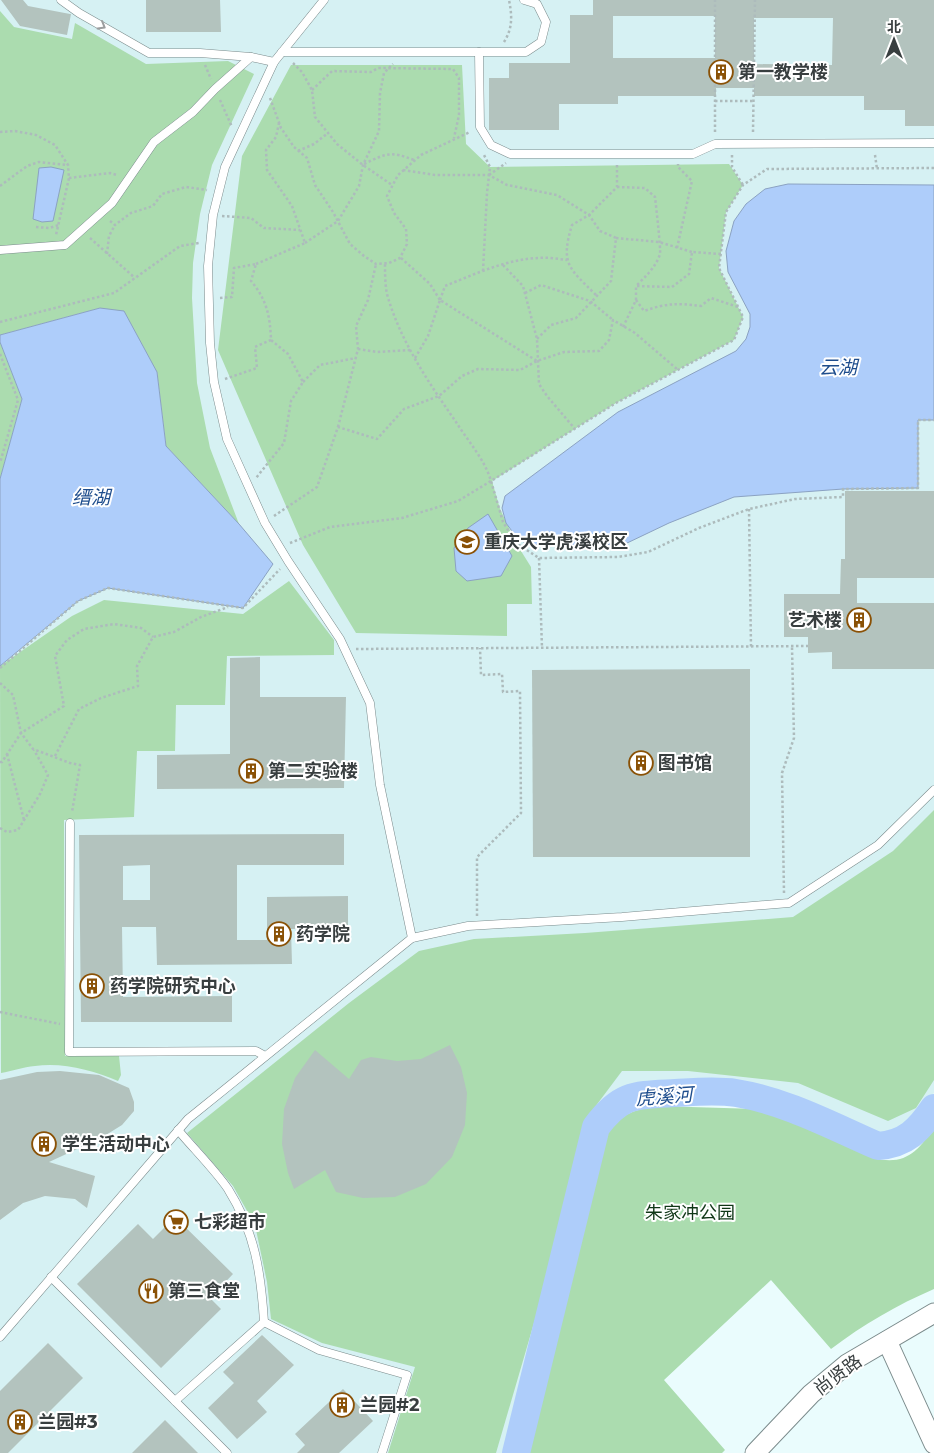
<svg xmlns="http://www.w3.org/2000/svg" width="934" height="1453" viewBox="0 0 934 1453" font-family="Montserrat,'Noto Sans SC',sans-serif">
  <style>
    .built { fill: #d6f1f3 }
    .green { fill: #abdcaf }
    .water { fill: #aecdfa; stroke: #8ba2c2 }
    .lines { fill: none; stroke-linecap: round; stroke-linejoin: round }
    .river { stroke: #aecdfa; stroke-width: 28 }
    .building { fill: #b3c3be; fill-rule: evenodd }
    .service-casing { stroke: #7b8b8c; stroke-width: 9 }
    .tertiary-casing { stroke: #7b8b8c; stroke-width: 21 }
    .path { stroke: #adbbbc; stroke-width: 2.5; stroke-dasharray: 2.5 2.5; stroke-linecap: butt }
    .service { stroke: #fff; stroke-width: 8 }
    .tertiary { stroke: #fff; stroke-width: 19 }
    .oneway { stroke: #9c9e9f }
    .labels { text-anchor: middle; stroke-width: 4; stroke-linejoin: round; paint-order: stroke }
    .poi-label { font-size: 18px; font-weight: bold; fill: #383e3f; stroke: #fff; text-anchor: start }
    .park-label { font-size: 18px; fill: #103717; stroke: #fff }
    .street-label { font-size: 18px; fill: #383e3f; stroke: #fff }
    .water-label { font-size: 19px; font-style: italic; fill: #1e4d8d; stroke: #fff }
  </style>
  <rect width="100%" height="100%" fill="#eafcfd"/>
  <path class="built" d="M0 0H934V1093L914 1122 906 1130 898 1135 888 1137 878 1135 797 1099 756 1086 735 1083H647L627 1087 617 1091 597 1113 502 1453H0Z"/>
  <g class="green">
    <path d="M0 11 14 27 72 39 75 23 146 64 228 61 254 74 212 165 200 214 193 263 192 298 197 383 210 448 239 524 166 446 157 372 100 308 0 335Z"/>
    <path d="M291 65H462L466 144 490 167 729 164 743 185 726 212 719 268 743 317 734 340 616 403 492 481 500 509 516 543 531 567 532 604H507V636L356 633 303 545 218 350 242 156Z"/>
    <path d="M0 342 22 399 0 479Z"/>
    <path d="M289 581 334 640V655L227 656 225 705H176L175 751H137L134 817 64 820 65 1056H119L121 1075 118 1081C93 1070 62 1062 35 1066 23 1067 12 1071 1 1073L0 666 72 616 104 600 243 614Z"/>
    <path d="M934 810V1080L916 1108 888 1121 798 1083 688 1071H622L592 1111 541 1299 496 1453H388L415 1367 322 1343 271 1319 267 1282 255 1225 233 1186 187 1133 349 1003 419 951 474 939 585 933 793 917 893 851Z"/>
    <path d="M657 1106 757 1109 784 1116 873 1158C905 1166 918 1152 934 1127V1289C897 1305 864 1324 831 1349L771 1280 664 1380 725 1450 722 1453H521L596 1156C611 1122 619 1112 657 1106Z"/>
  </g>
  <g class="water">
    <path d="M51 167 64 170 53 221 42 222 33 219 39 168Z"/>
    <path d="M788 184 934 185V420H918V488L843 489 734 497 669 523 625 544 550 546 527 544 517 538 506 523 502 508 505 496 618 412 736 351 746 339 750 327V314L728 272 726 251 734 221 746 204 765 189Z"/>
    <path d="M100 308 124 311 157 372 166 446 239 524 273 564 243 608 108 588 78 601 0 666V479L22 399 0 342V335Z"/>
    <path d="M488 514 512 556 501 576 467 581 456 571 454 548 468 528Z"/>
  </g>
  <g class="lines">
    <path class="river" d="M516 1453 596 1127C621 1093 636 1095 675 1093 695 1092 716 1090 736 1093 786 1101 832 1126 878 1146 906 1144 919 1130 934 1108"/>
  </g>
  <g class="building">
    <path d="M1 0H23L28 6 70 14H71L67 35 20 26Z"/>
    <path d="M146 0H220L221 32H146Z"/>
    <path d="M593 0H934V126H905V110H864V96H754V88H716V96H618V104H559V130H489V78H509V63H570V15H593ZM613 16H715V58H613ZM754 18H833L832 65 754 64Z"/>
    <path d="M845 491H934V578H857V603H934V669H832V652L808 653V637H784V594H840L841 559H845Z"/>
    <path d="M260 657V697H346L344 788 157 789V755L230 754V658Z"/>
    <path d="M750 669V857H533L532 670Z"/>
    <path d="M344 834V865H237V940H267V897L348 896V928L291 929 292 964 157 965 156 927H122L123 997 232 996V1022H81L79 835ZM150 865V900H123V866Z"/>
    <path d="M450 1045 461 1067 467 1093 465 1125 452 1157 426 1184 395 1197 363 1198 336 1192 325 1170 294 1189 288 1173 282 1144 284 1109 295 1078 315 1050 349 1079 361 1060 371 1057 397 1061 421 1059Z"/>
    <path d="M60 1071 99 1075 129 1088 134 1102V1111L122 1125 101 1138 49 1162 95 1176 87 1208 75 1199 45 1196 23 1203 0 1220V1080L37 1072Z"/>
    <path d="M175 1217 233 1274 210 1298 221 1309 161 1368 77 1284 138 1224 153 1239Z"/>
    <path d="M262 1335 294 1365 257 1401 267 1412 237 1439 208 1408 234 1383 223 1372Z"/>
    <path d="M48 1343 83 1378 8 1453H0V1391Z"/>
    <path d="M343 1389 373 1421 339 1453H297L305 1445 295 1434Z"/>
    <path d="M165 1420 198 1453H132Z"/>
  </g>
  <g class="lines">
    <g class="service-casing">
      <g id="service">
        <path d="M61 0 79 13 149 53H200L251 57 274 62"/>
        <path d="M324 0 274 62 225 167 213 215 208 266 210 343 214 382 227 439 265 523 288 561 340 639 370 703 380 785 412 938"/>
        <path d="M282 52H526L541 42 546 22 537 4 524 0"/>
        <path d="M479 52 480 127 491 145 510 154H693L715 144 934 143"/>
        <path d="M0 250 65 245 112 203 154 142 193 112 215 89 251 57"/>
        <path d="M70 823 69 1052 256 1051 265 1056"/>
        <path d="M51 1277 227 1453"/>
        <path d="M264 1322 319 1350 407 1375 382 1453"/>
        <path d="M0 1337 188 1119 412 938 468 926 622 917 789 903 878 845 934 790"/>
        <path d="M175 1401 264 1322C261 1273 255 1232 228 1189 215 1170 193 1148 178 1130"/>
      </g>
    </g>
    <g class="tertiary-casing">
      <g id="tertiary">
        <path d="M887 1341 934 1444"/>
        <path d="M755 1453 811 1394 847 1364 934 1313"/>
      </g>
    </g>
    <g class="path">
      <path d="M504 42C513 28 512 15 509 0"/>
      <path d="M293 63 302 72 312 90 315 117 337 144 363 165 392 185"/>
      <path d="M205 65 211 79"/>
      <path d="M312 90 332 71 371 72 378 68 453 69 459 78V115L454 138"/>
      <path d="M270 98 281 128 294 147 307 158 315 185 333 212 350 244 364 256 376 264 389 263 400 258 407 244 406 229 394 213 387 196 398 175 421 155 470 132"/>
      <path d="M220 100 232 127"/>
      <path d="M715 101H753"/>
      <path d="M0 132 15 131 36 135 55 145 68 165 69 178 56 235"/>
      <path d="M715 132V0"/>
      <path d="M753 132 755 0"/>
      <path d="M298 151 314 144 328 133"/>
      <path d="M732 155V167L743 185"/>
      <path d="M875 155 877 169"/>
      <path d="M364 164C387 153 390 151 414 160"/>
      <path d="M934 168 767 169 743 185 726 212 719 268 743 317 734 340 616 403 491 481 503 522 516 543 539 558 618 557 648 552 699 528 749 509 795 499 843 497V489L918 488V420H934"/>
      <path d="M403 170 435 175H489L507 185 557 195 589 215 600 231 616 238 611 281 576 318 551 325 537 339"/>
      <path d="M489 175 506 163"/>
      <path d="M69 178 110 173 117 175"/>
      <path d="M0 186 27 166 39 162 68 165"/>
      <path d="M617 187 645 188 655 197C656 206 661 249 660 254 656 267 646 276 636 286"/>
      <path d="M222 216 251 218 264 228 300 230"/>
      <path d="M110 221 115 225 131 213 153 206 162 194 186 187 207 190"/>
      <path d="M36 227 49 228 59 225"/>
      <path d="M90 238 135 278"/>
      <path d="M616 238 659 242 692 252"/>
      <path d="M305 243 338 221 359 186 363 165 379 131 380 93 384 73 393 64"/>
      <path d="M677 248 692 181 678 167V164"/>
      <path d="M107 254 109 236 115 225"/>
      <path d="M401 258 430 284 440 300"/>
      <path d="M256 264 305 243 292 206 267 170 266 150 276 137 279 123"/>
      <path d="M503 265 523 286 537 339 539 384 547 396 575 429"/>
      <path d="M483 271 487 193 490 167 484 155"/>
      <path d="M525 293 541 285 590 301 613 320"/>
      <path d="M596 295C569 268 560 264 572 225L589 215 617 187V165"/>
      <path d="M220 298 232 297 234 268 256 264 251 281C267 300 270 316 271 340L288 354 303 382 291 401 284 443 256 478"/>
      <path d="M440 300 445 286C475 274 507 259 539 258 548 257 558 259 567 260"/>
      <path d="M636 300 644 311C667 303 677 303 701 306L711 298 738 307"/>
      <path d="M0 322 114 293 180 246 199 243"/>
      <path d="M623 327 636 300V286L672 287 689 274 692 252 721 254"/>
      <path d="M358 349 377 352 410 350"/>
      <path d="M0 354 18 400 0 463"/>
      <path d="M415 358 428 336 440 300 537 361"/>
      <path d="M225 379 257 368 255 347 271 340"/>
      <path d="M303 382 320 365 356 358"/>
      <path d="M338 427 358 349 356 326 368 300 376 264"/>
      <path d="M749 509 751 647"/>
      <path d="M274 516 317 487 338 427 377 439 404 409 439 396 462 376 478 369 520 370 537 361 564 352 599 351 609 340 613 320 635 333 678 370"/>
      <path d="M290 543 330 527 402 518 458 501 491 481C485 460 468 441 456 422 429 383 400 341 387 294 385 284 385 273 385 263"/>
      <path d="M539 558 542 648"/>
      <path d="M356 649 808 646"/>
      <path d="M0 668 78 601 108 588 243 608 280 569"/>
      <path d="M0 683 13 695 21 733 33 749 70 763 80 765 72 812"/>
      <path d="M7 754 24 820"/>
      <path d="M55 756 79 709 101 698 138 686 137 666 153 637 174 632 201 617 228 607"/>
      <path d="M0 762H2L21 733 64 706 55 656 67 640 84 629 114 624 141 628 153 637"/>
      <path d="M0 828 7 832 18 830 40 794 48 775 34 750"/>
      <path d="M784 893 782 773 794 738 792 647"/>
      <path d="M477 916V857L521 813 520 691 503 692 502 674 481 675 480 648"/>
      <path d="M0 1012 60 1024"/>
    </g>
    <use href="#service" class="service"/>
    <use href="#tertiary" class="tertiary"/>
  </g>
  <defs><path id="oneway-chevron" d="M-2-3.5L2.5 0L-2 3.5" fill="none" stroke-width="1.6" stroke-linecap="round" stroke-linejoin="round" transform="scale(1.25)"/></defs>
  <use class="oneway" href="#oneway-chevron" transform="translate(102 26) rotate(30)"/>
  <defs>
    <g id="building-ring" transform="scale(1.25)"><circle r="9.5" fill="#fff" stroke="#8a5106" stroke-width="1.5"/><path d="M-4-6H4V6H1V3H-1V6H-4ZM-2.5-4.3h1.7v1.8h-1.7ZM.8-4.3h1.7v1.8H.8ZM-2.5-1h1.7V.8h-1.7ZM.8-1h1.7V.8H.8Z" fill="#8a5106"/></g>
    <g id="university-ring" transform="scale(1.25)"><circle r="9.5" fill="#fff" stroke="#8a5106" stroke-width="1.5"/><path d="M0-5L7-2L0 1L-7-2ZM-4 1L0 2.5L4 1V4Q0 6-4 4Z" fill="#8a5106"/></g>
    <g id="supermarket-ring" transform="scale(1.25)"><circle r="9.5" fill="#fff" stroke="#8a5106" stroke-width="1.5"/><path d="M-6-5.5h2.5l.6 2H6L4.5 2H-2.5L-4.4-4H-6ZM-1.5 3.2a1.3 1.3 0 1 0 .1 0ZM3 3.2a1.3 1.3 0 1 0 .1 0Z" fill="#8a5106"/></g>
    <g id="restaurant-ring" transform="scale(1.25)"><circle r="9.5" fill="#fff" stroke="#8a5106" stroke-width="1.5"/><path d="M-5-6h1v4h1v-4h1v4h1v-4h1v5L-1.5 .5V6h-2V.5L-5-1ZM5-6V6H3V1.5H1.5Q1.5-4 5-6Z" fill="#8a5106"/></g>
  </defs>
  <g fill-rule="evenodd">
    <use href="#building-ring" x="721" y="72"/>
    <use href="#university-ring" x="467" y="542"/>
    <use href="#building-ring" x="859" y="620"/>
    <use href="#building-ring" x="641" y="763"/>
    <use href="#building-ring" x="251" y="771"/>
    <use href="#building-ring" x="279" y="934"/>
    <use href="#building-ring" x="92" y="986"/>
    <use href="#building-ring" x="44" y="1144"/>
    <use href="#supermarket-ring" x="176" y="1222"/>
    <use href="#restaurant-ring" x="151" y="1291"/>
    <use href="#building-ring" x="342" y="1405"/>
    <use href="#building-ring" x="20" y="1422"/>
  </g>
  <g class="labels">
    <g class="poi-label">
      <text x="738" y="78">第一教学楼</text>
      <text x="484" y="548">重庆大学虎溪校区</text>
      <text x="842" y="626" text-anchor="end">艺术楼</text>
      <text x="658" y="769">图书馆</text>
      <text x="268" y="777">第二实验楼</text>
      <text x="296" y="940">药学院</text>
      <text x="110" y="992">药学院研究中心</text>
      <text x="62" y="1150">学生活动中心</text>
      <text x="194" y="1228">七彩超市</text>
      <text x="168" y="1297">第三食堂</text>
      <text x="360" y="1411">兰园#2</text>
      <text x="38" y="1428">兰园#3</text>
    </g>
    <g class="park-label">
      <text x="690" y="1219">朱家冲公园</text>
    </g>
    <g class="street-label">
      <text transform="translate(838 1375) rotate(-37)" y="6">尚贤路</text>
    </g>
    <g class="water-label">
      <text x="838" y="374">云湖</text>
      <text x="91" y="504">缙湖</text>
      <text transform="translate(664 1096) rotate(-4)" y="7">虎溪河</text>
    </g>
  </g>
  <g transform="translate(894 40)" stroke="#ffffff" stroke-width="4" paint-order="stroke">
  <path d="M0-4L9 19L0 12L-9 19Z" fill="#383e3f"/>
  <text y="-8" font-size="14" font-weight="bold" text-anchor="middle" fill="#383e3f">北</text>
  </g>
</svg>
